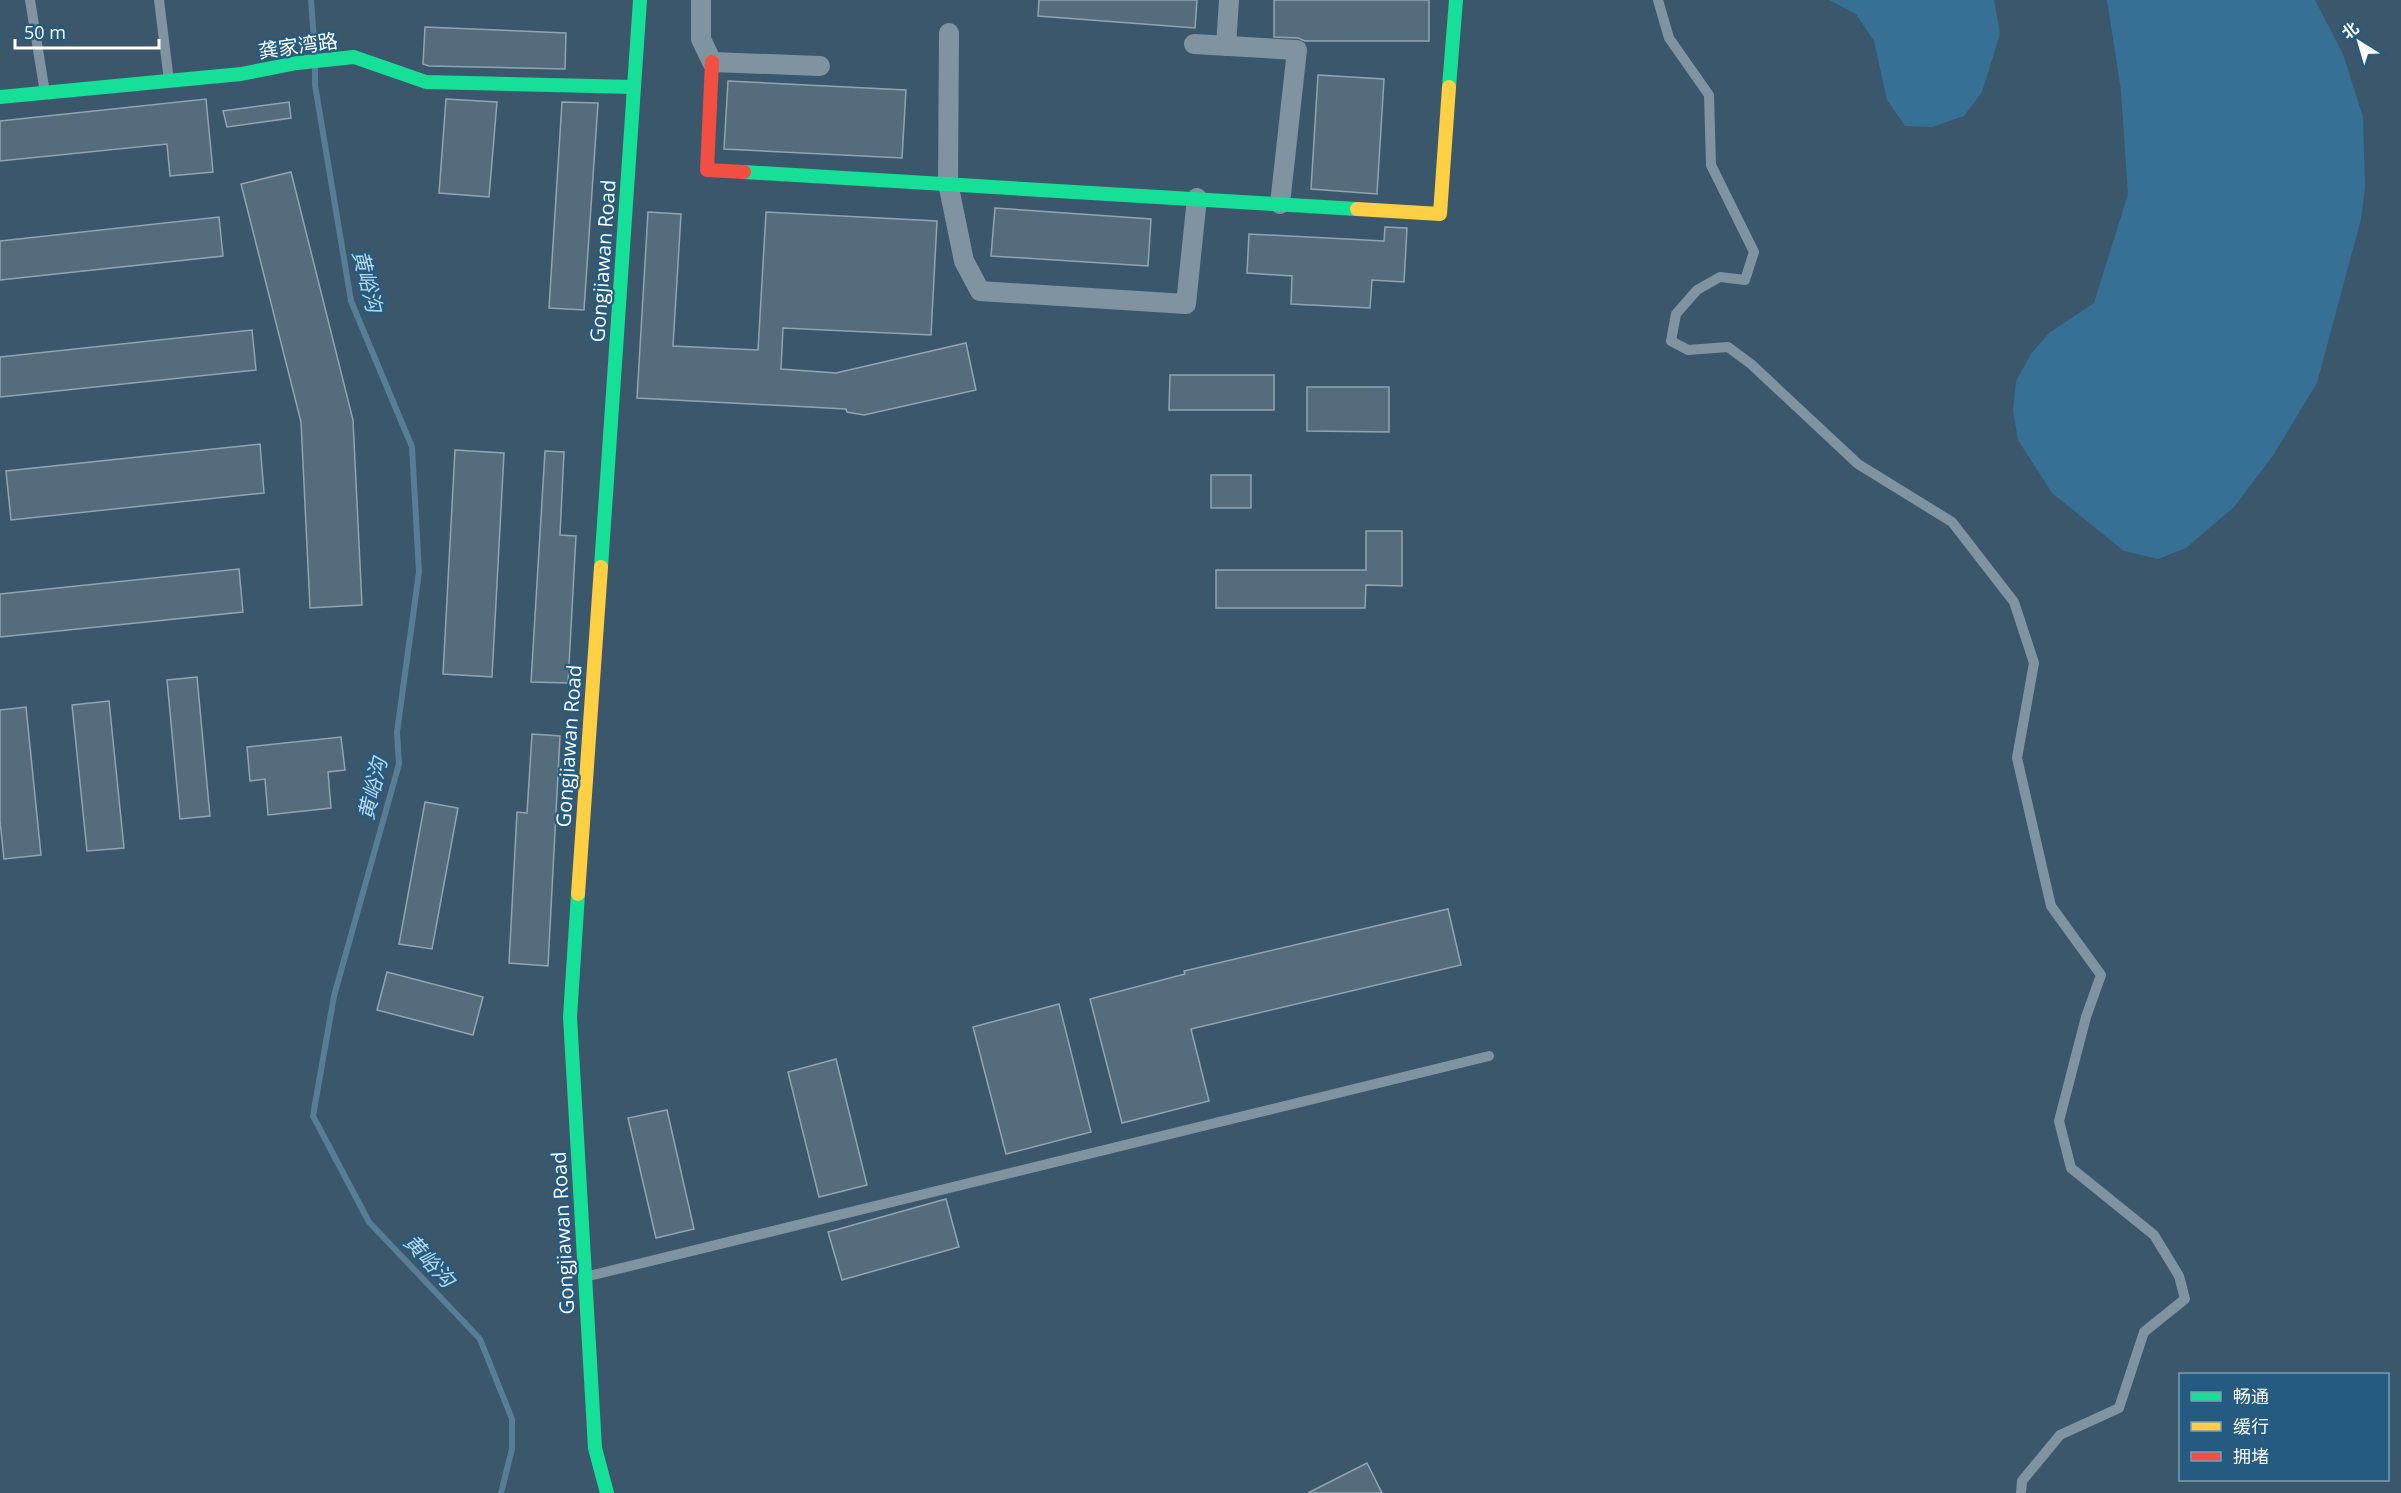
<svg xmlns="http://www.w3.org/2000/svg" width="2401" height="1493" viewBox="0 0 2401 1493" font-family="'Open Sans','Noto Sans SC',sans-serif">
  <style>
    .green { fill: #377095 }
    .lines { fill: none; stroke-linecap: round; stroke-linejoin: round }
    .stream { stroke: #587d96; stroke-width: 6 }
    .building { fill: #556c7d; stroke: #93a4b0; stroke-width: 1.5 }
    .lane { stroke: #8093a1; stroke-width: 10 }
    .street { stroke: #8093a1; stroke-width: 20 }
    .fast { stroke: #16e098; stroke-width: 14 }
    .slow { stroke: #ffcf43; stroke-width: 14 }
    .jam { stroke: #f24e42; stroke-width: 14 }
    .labels { text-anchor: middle; stroke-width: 4.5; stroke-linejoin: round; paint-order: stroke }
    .street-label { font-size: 20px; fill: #fff; stroke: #255b80 }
    .water-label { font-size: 21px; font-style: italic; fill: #b7d9ee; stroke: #255b80 }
  </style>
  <rect width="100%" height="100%" fill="#3a576b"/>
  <g class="green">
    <path d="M1829 0H1994L2000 34 1982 92 1964 116 1932 127 1905 126 1887 100 1874 41 1856 14Z"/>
    <path d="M2107 0H2315L2343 54 2363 117 2365 187 2361 219 2317 383 2272 457 2234 507 2186 548 2158 559 2124 551 2052 493 2018 440 2013 411 2016 381 2031 354 2049 333 2094 303 2128 194 2121 91Z"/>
  </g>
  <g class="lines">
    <g class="stream">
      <path d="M311 0 315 53"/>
      <path d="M315 69V85L351 301 412 447 419 572 397 732 399 764 334 996 313 1116 369 1222 480 1339 512 1419V1449L501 1493"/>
    </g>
  </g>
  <g class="building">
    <path d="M1039 0H1197L1195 28 1038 16Z"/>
    <path d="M1274 0H1429V41H1305L1298 38 1274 37Z"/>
    <path d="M425 27 566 33 565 69 429 66 423 64Z"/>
    <path d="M1318 75 1384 79 1377 194 1311 189Z"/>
    <path d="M728 81 906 90 902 158 724 149Z"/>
    <path d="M206 99 213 172 170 176 167 144 0 161V121Z"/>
    <path d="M446 99 497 102 489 197 439 193Z"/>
    <path d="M289 102 291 118 227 127 223 111Z"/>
    <path d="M562 102 598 103 584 310 549 308Z"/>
    <path d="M291 172 353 420 362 605 310 608 301 422 241 184Z"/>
    <path d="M995 208 1151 219 1148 266 991 256Z"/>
    <path d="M648 212 681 214 673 346 758 350 766 212 937 221 931 335 783 328 781 369 836 373 966 343 976 390 864 415 847 412 846 409 637 398Z"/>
    <path d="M219 217 223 256 0 280V241Z"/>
    <path d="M1385 227 1407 228 1404 282 1372 280 1370 308 1291 304 1292 276 1247 273 1249 234 1384 241Z"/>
    <path d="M252 330 256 370 0 397V357Z"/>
    <path d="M1170 375H1274V410H1169Z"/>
    <path d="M1307 387H1389V432L1307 431Z"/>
    <path d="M260 444 264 493 11 520 6 471Z"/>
    <path d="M455 450 504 453 492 677 443 674Z"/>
    <path d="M545 451 564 452 560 535 576 536 568 683 531 682Z"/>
    <rect x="1211" y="475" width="40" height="33"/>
    <path d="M1366 531H1402V586L1366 585 1365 608H1216V570H1366Z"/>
    <path d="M239 569 243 612 0 637V594Z"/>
    <path d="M197 677 210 816 180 819 167 680Z"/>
    <path d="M109 701 124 848 87 851 72 705Z"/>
    <path d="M26 707 41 855 4 859 0 821V710Z"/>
    <path d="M532 734 560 736 548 966 509 963 517 812 527 813Z"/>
    <path d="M341 737 345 770 328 772 331 808 268 815 265 779 250 781 247 747Z"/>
    <path d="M425 802 458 808 432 949 399 944Z"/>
    <path d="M1448 909 1461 965 1191 1029 1209 1101 1122 1123 1090 999 1185 974 1184 971Z"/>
    <path d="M387 972 483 997 473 1035 377 1010Z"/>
    <path d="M1059 1004 1091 1132 1006 1154 973 1027Z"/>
    <path d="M836 1059 867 1185 819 1197 788 1072Z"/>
    <path d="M667 1110 694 1229 656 1238 628 1118Z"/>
    <path d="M946 1199 959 1247 842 1280 828 1232Z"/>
    <path d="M1367 1463 1382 1493H1308Z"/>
  </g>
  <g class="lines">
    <g class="lane">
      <path d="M30 0 45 93"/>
      <path d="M159 0 169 81"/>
      <path d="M1658 0 1669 38 1709 95 1711 165 1754 252 1745 280 1720 277 1697 290 1676 314 1671 341 1688 350 1728 347 1751 364 1858 464 1952 522 2014 602 2034 663 2017 758 2051 906 2101 975 2086 1017 2059 1121 2071 1168 2154 1235 2179 1276 2185 1299 2144 1332 2119 1408 2060 1435 2022 1481 2021 1493"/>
      <path d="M585 1277 1489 1056"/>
    </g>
    <g class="street">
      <path d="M701 0V39L712 62 820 66"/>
      <path d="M949 33 948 183 964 261 980 291 1186 304 1197 198"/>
      <path d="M1194 44 1297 50 1280 204"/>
      <path d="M1226 46 1229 0"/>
    </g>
    <g class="fast">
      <path d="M1449 87 1456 0"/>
      <path d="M0 97 241 74 297 63 354 57 426 82 634 87"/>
      <path d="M744 172 1357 209"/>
      <path d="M601 567 640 0"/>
      <path d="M578 894 570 1017 595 1448 607 1493"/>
    </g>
    <g class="slow">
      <path d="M1357 209 1440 214 1449 87"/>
      <path d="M578 894 601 567"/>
    </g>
    <path class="jam" d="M712 62 707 170 744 172"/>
  </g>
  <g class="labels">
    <g class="street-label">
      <text transform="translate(298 46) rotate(-8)" y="7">龚家湾路</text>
      <text transform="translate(603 261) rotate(-86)" y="7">Gongjiawan Road</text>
      <text transform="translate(569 746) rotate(-86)" y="7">Gongjiawan Road</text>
      <text transform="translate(563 1233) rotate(-93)" y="7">Gongjiawan Road</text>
    </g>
    <g class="water-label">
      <text transform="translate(367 281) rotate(76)" y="7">黄峪沟</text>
      <text transform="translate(373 789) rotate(-77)" y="7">黄峪沟</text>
      <text transform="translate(429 1261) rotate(47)" y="7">黄峪沟</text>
    </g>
  </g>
  <rect x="2179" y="1373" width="210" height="108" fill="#255b80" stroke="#7c9db3" stroke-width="1.5"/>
  <rect x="2191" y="1392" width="30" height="9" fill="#16e098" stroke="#7c9db3" stroke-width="1.5"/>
  <text x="2233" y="1403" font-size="18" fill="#ffffff">畅通</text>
  <rect x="2191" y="1422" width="30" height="9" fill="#ffcf43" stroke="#7c9db3" stroke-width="1.5"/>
  <text x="2233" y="1433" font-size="18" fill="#ffffff">缓行</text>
  <rect x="2191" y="1452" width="30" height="9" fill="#f24e42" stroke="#7c9db3" stroke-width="1.5"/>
  <text x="2233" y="1463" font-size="18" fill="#ffffff">拥堵</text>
  <g transform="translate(2359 42) rotate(323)" stroke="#255b80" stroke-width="4.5" paint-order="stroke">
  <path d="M0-4.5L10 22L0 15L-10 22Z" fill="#ffffff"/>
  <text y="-9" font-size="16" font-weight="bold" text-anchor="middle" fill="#ffffff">北</text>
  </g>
  <path d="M15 39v9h144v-9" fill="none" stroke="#ffffff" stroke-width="3"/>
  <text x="24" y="39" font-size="18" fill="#ffffff" stroke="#255b80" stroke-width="4.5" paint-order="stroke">50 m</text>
</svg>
